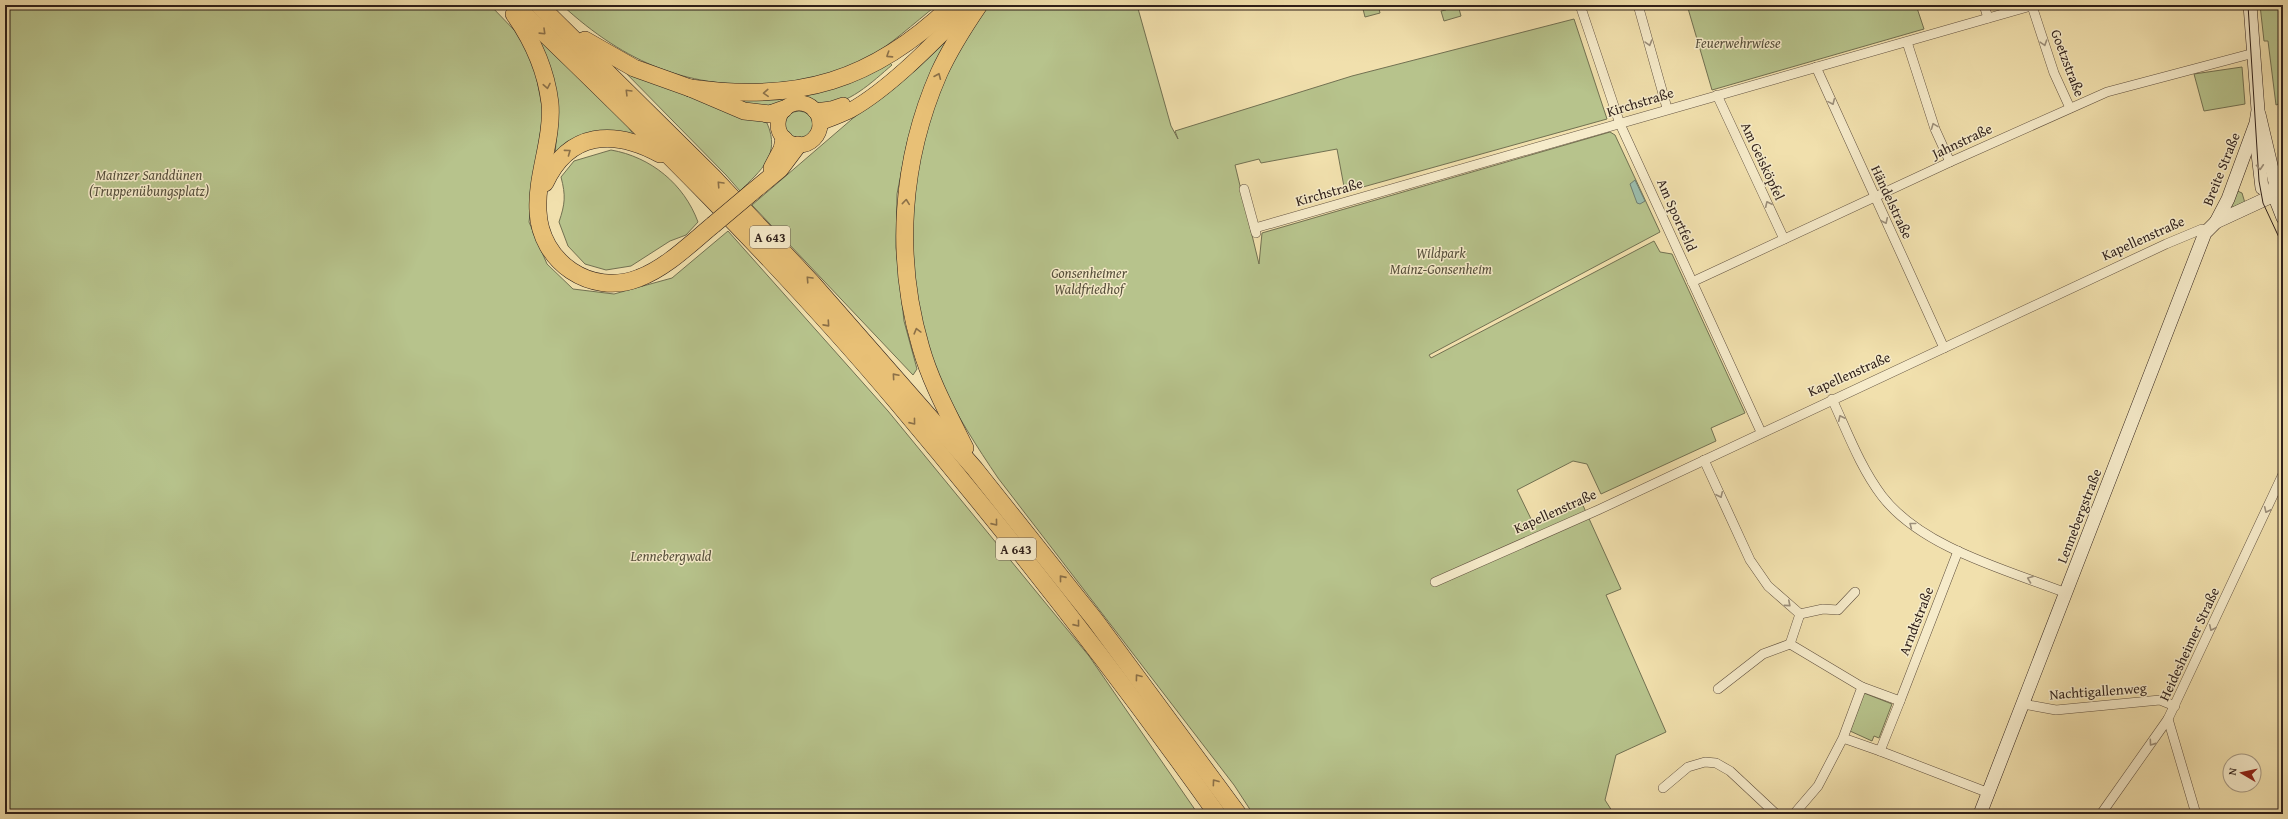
<svg xmlns="http://www.w3.org/2000/svg" width="2288" height="819" viewBox="0 0 2288 819" font-family="'Gentium Book Plus',serif">
  <style>
    .green { fill: #b7c38c; stroke: #727152 }
    .water { fill: #9bbdad; stroke: #6f7e72 }
    .lines { fill: none; stroke-linecap: round; stroke-linejoin: round }
    .minor-casing { stroke: #5f4f3e; stroke-width: 10 }
    .secondary-casing { stroke: #2e1f19; stroke-width: 14 }
    .primary-casing { stroke: #2e1f19; stroke-width: 16 }
    .motorway-casing { stroke: #2e1f19; stroke-width: 18 }
    .minor { stroke: #f6ebca; stroke-width: 9 }
    .secondary { stroke: #f6ebca; stroke-width: 13 }
    .primary { stroke: #e8c076; stroke-width: 15 }
    .motorway { stroke: #e8c076; stroke-width: 17 }
    .tram { stroke: #2e1f19; stroke-width: 1 }
    .motorway-bridge-casing { stroke: #2e1f19; stroke-width: 18; stroke-linecap: butt }
    .motorway-bridge { stroke: #e8c076; stroke-width: 17 }
    .oneway { stroke: #8b7048 }
    .oneway2 { stroke: #9c8f7a }
    .labels { text-anchor: middle; stroke-width: 3; stroke-linejoin: round; paint-order: stroke }
    .shield { fill: #f6ebca; stroke: #6a5c4e; stroke-width: 1 }
    .shield-label { font-size: 13px; font-weight: bold; fill: #2e1f19 }
    .park-label { font-size: 14px; font-style: italic; fill: #57503c; stroke: #f6ebca }
    .street-label { font-size: 14px; fill: #2e1f19; stroke: #f6ebca }
  </style>
  <rect width="100%" height="100%" fill="#f1e0ad"/>
  <filter id="stains"><feTurbulence type="fractalNoise" baseFrequency=".005" numOctaves="4"/><feColorMatrix values="0 0 0 0 .2 0 0 0 0 .09 0 0 0 0 .02 0 0 0 .5 -.17"/></filter>
  <radialGradient id="worn" r=".72"><stop offset=".6" stop-color="#630" stop-opacity="0"/><stop offset="1" stop-color="#630" stop-opacity=".3"/></radialGradient>
  <g class="green">
    <path d="M5 5H490L518 34 534 64 543 112 529 222 547 264 573 289 614 294 672 278 728 231 888 411 1089 656 1198 814H5Z"/>
    <path d="M562 5H937C914 23 890 46 864 60 849 68 827 76 810 80 800 83 788 82 777 83 691 91 625 63 562 5Z"/>
    <path d="M987 5H1137L1171 126 1178 139 1175 131 1352 76 1574 19 1607 119 1345 192 1337 149 1261 163 1259 159 1235 165 1259 264 1262 233 1610 132 1615 135 1660 232 1429 355 1431 358 1654 241 1660 252 1672 254 1745 413 1711 428 1716 441 1601 494 1587 464 1573 461 1517 490 1534 525 1581 501 1621 589 1606 595 1666 732 1616 755 1605 800 1614 814H1253L1234 785 998 478C977 447 957 416 941 382 899 292 905 181 940 89 950 61 972 31 987 5Z"/>
    <path d="M1362 5H1378L1380 13 1365 17Z"/>
    <path d="M1445 5H1458L1461 16 1444 21 1441 11 1446 10Z"/>
    <path d="M1687 5H1916L1924 29 1712 90Z"/>
    <path d="M2260 5H2283V102L2276 105 2268 41H2264Z"/>
    <path d="M951 34 917 111 907 143 897 194 896 248 904 321 917 369 913 375 752 205Z"/>
    <path d="M538 39 626 124 634 135 555 156 558 115Z"/>
    <path d="M889 62 892 65C872 82 848 106 820 105 814 105 808 99 802 98 790 96 779 106 768 110L734 99Z"/>
    <path d="M620 67 767 123C781 155 761 170 740 191L726 175Z"/>
    <path d="M2242 67 2245 104 2204 111 2194 74Z"/>
    <circle cx="799" cy="125" r="14"/>
    <path d="M611 150C651 157 684 184 698 222L686 235 670 241 631 266 606 270 585 264 568 246 559 222C565 204 566 196 561 177L574 161Z"/>
    <path d="M2235 190 2242 193 2245 203 2230 208Z"/>
    <path d="M1864 693 1892 704 1879 738 1874 736 1872 741 1850 731Z"/>
  </g>
  <path class="water" d="M1635 180 1645 201 1640 204 1637 203 1630 184Z"/>
  <g class="lines">
    <g class="minor-casing">
      <g id="minor">
        <path d="M1580 5 1620 124 1761 432"/>
        <path d="M1638 5 1667 108"/>
        <path d="M1984 5 1988 18"/>
        <path d="M2032 6 2054 73 2070 108"/>
        <path d="M1907 42 1935 129 1950 162"/>
        <path d="M1816 67 1944 348"/>
        <path d="M1717 95 1784 239"/>
        <path d="M1244 189 1256 233"/>
        <path d="M1255 228 2034 5"/>
        <path d="M1692 282 1950 162 2107 92 2254 53"/>
        <path d="M1832 399C1847 431 1860 467 1882 496 1922 548 2007 570 2066 593"/>
        <path d="M1704 460 1750 560 1768 586 1800 614 1790 644 1862 687"/>
        <path d="M1435 582 1598 510 2166 244 2202 229 2207 230"/>
        <path d="M1800 614 1823 609 1838 610 1855 592"/>
        <path d="M1718 689 1763 654 1790 644"/>
        <path d="M1900 701 1958 551"/>
        <path d="M2023 704 2056 710 2160 700 2175 706"/>
        <path d="M2168 719 2196 814"/>
        <path d="M1880 751 1989 793"/>
        <path d="M1663 788 1688 767 1705 762 1716 763 1730 771 1776 814"/>
        <path d="M1794 814 1818 786 1843 738 1862 687 1900 701 1880 751 1843 738"/>
        <path d="M2101 814 2168 719 2283 474"/>
      </g>
    </g>
    <g class="secondary-casing">
      <g id="secondary">
        <path d="M2259 114 2275 182 2274 195 2283 218"/>
        <path d="M2255 128 2262 188 2274 195"/>
        <path d="M2216 222 2228 199 2256 123 2258 110 2250 5"/>
        <path d="M1980 814 2205 233 2216 222 2283 191"/>
      </g>
    </g>
    <g class="primary-casing">
      <g id="primary">
        <circle cx="799" cy="124" r="21"/>
        <path d="M815 111 831 109 843 105"/>
        <path d="M820 123C830 119 841 115 851 110 892 87 938 38 971 5"/>
      </g>
    </g>
    <g class="motorway-casing">
      <g id="motorway">
        <path d="M515 5C647 132 778 261 896 401 1009 535 1116 672 1217 814"/>
        <path d="M539 5 713 177 813 284 975 469 1095 620 1238 814"/>
        <path d="M514 14C533 41 546 70 550 103 553 140 536 175 538 211 540 262 591 297 639 278 666 268 690 244 713 225"/>
        <path d="M585 40 634 68 690 88 744 111 770 114 784 109"/>
        <path d="M690 88C798 103 873 81 952 5"/>
        <path d="M772 168 782 149 784 139"/>
        <path d="M545 183C569 131 614 129 660 154"/>
        <path d="M751 193 780 169 798 145"/>
        <path d="M965 448C949 415 931 383 921 348 894 257 901 160 939 73 950 49 964 27 979 5"/>
      </g>
    </g>
    <use href="#minor" class="minor"/>
    <use href="#secondary" class="secondary"/>
    <use href="#primary" class="primary"/>
    <use href="#motorway" class="motorway"/>
    <path class="tram" d="M2248 5 2259 181 2263 203 2283 246"/>
    <g class="motorway-bridge-casing">
      <path id="motorway-bridge" d="M713 225 751 193"/>
    </g>
    <use href="#motorway-bridge" class="motorway-bridge"/>
  </g>
  <defs><path id="oneway-chevron" d="M-2-3.5L2.5 0L-2 3.5" fill="none" stroke-width="1.6" stroke-linecap="round" stroke-linejoin="round"/></defs>
  <g class="oneway">
    <use href="#oneway-chevron" transform="translate(543 32) rotate(44)"/>
    <use href="#oneway-chevron" transform="translate(889 55) rotate(147)"/>
    <use href="#oneway-chevron" transform="translate(938 76) rotate(-67)"/>
    <use href="#oneway-chevron" transform="translate(547 86) rotate(79)"/>
    <use href="#oneway-chevron" transform="translate(628 92) rotate(-135)"/>
    <use href="#oneway-chevron" transform="translate(766 93) rotate(177)"/>
    <use href="#oneway-chevron" transform="translate(568 152) rotate(-36)"/>
    <use href="#oneway-chevron" transform="translate(720 184) rotate(-133)"/>
    <use href="#oneway-chevron" transform="translate(906 202) rotate(-84)"/>
    <use href="#oneway-chevron" transform="translate(809 279) rotate(-133)"/>
    <use href="#oneway-chevron" transform="translate(827 324) rotate(48)"/>
    <use href="#oneway-chevron" transform="translate(917 331) rotate(-105)"/>
    <use href="#oneway-chevron" transform="translate(895 376) rotate(-131)"/>
    <use href="#oneway-chevron" transform="translate(913 422) rotate(51)"/>
    <use href="#oneway-chevron" transform="translate(995 523) rotate(51)"/>
    <use href="#oneway-chevron" transform="translate(1062 578) rotate(-129)"/>
    <use href="#oneway-chevron" transform="translate(1077 624) rotate(51)"/>
    <use href="#oneway-chevron" transform="translate(1138 677) rotate(-127)"/>
    <use href="#oneway-chevron" transform="translate(1215 782) rotate(-126)"/>
  </g>
  <g class="oneway2">
    <use href="#oneway-chevron" transform="translate(1649 43) rotate(74)"/>
    <use href="#oneway-chevron" transform="translate(2044 43) rotate(72)"/>
    <use href="#oneway-chevron" transform="translate(1832 102) rotate(66)"/>
    <use href="#oneway-chevron" transform="translate(1934 126) rotate(-111)"/>
    <use href="#oneway-chevron" transform="translate(2260 167) rotate(86)"/>
    <use href="#oneway-chevron" transform="translate(1768 204) rotate(-115)"/>
    <use href="#oneway-chevron" transform="translate(1885 221) rotate(65)"/>
    <use href="#oneway-chevron" transform="translate(1841 418) rotate(-115)"/>
    <use href="#oneway-chevron" transform="translate(1720 495) rotate(65)"/>
    <use href="#oneway-chevron" transform="translate(2267 510) rotate(115)"/>
    <use href="#oneway-chevron" transform="translate(1912 525) rotate(-142)"/>
    <use href="#oneway-chevron" transform="translate(2030 579) rotate(-159)"/>
    <use href="#oneway-chevron" transform="translate(1788 604) rotate(41)"/>
    <use href="#oneway-chevron" transform="translate(2212 628) rotate(115)"/>
    <use href="#oneway-chevron" transform="translate(2152 743) rotate(125)"/>
  </g>
  <g class="labels">
    <g class="shield">
      <rect x="750" y="226" width="40" height="22" rx="3"/>
      <rect x="996" y="538" width="40" height="22" rx="3"/>
    </g>
    <g class="shield-label">
      <text x="770" y="242">A 643</text>
      <text x="1016" y="554">A 643</text>
    </g>
    <g class="park-label">
      <text x="1738" y="48">Feuerwehrwiese</text>
      <text x="149" y="180">Mainzer Sanddünen<tspan x="149" dy="16">(Truppenübungsplatz)</tspan></text>
      <text x="1441" y="258">Wildpark<tspan x="1441" dy="16">Mainz-Gonsenheim</tspan></text>
      <text x="1089" y="278">Gonsenheimer<tspan x="1089" dy="16">Waldfriedhof</tspan></text>
      <text x="671" y="561">Lennebergwald</text>
    </g>
    <g class="street-label">
      <text transform="translate(2068 63) rotate(69)" y="5">Goetzstraße</text>
      <text transform="translate(1640 102) rotate(-17)" y="5">Kirchstraße</text>
      <text transform="translate(1962 141) rotate(-25)" y="5">Jahnstraße</text>
      <text transform="translate(1763 161) rotate(65)" y="5">Am Geisköpfel</text>
      <text transform="translate(2221 169) rotate(-68)" y="5">Breite Straße</text>
      <text transform="translate(1329 192) rotate(-16)" y="5">Kirchstraße</text>
      <text transform="translate(1892 202) rotate(65)" y="5">Händelstraße</text>
      <text transform="translate(1677 215) rotate(66)" y="5">Am Sportfeld</text>
      <text transform="translate(2143 238) rotate(-24)" y="5">Kapellenstraße</text>
      <text transform="translate(1849 374) rotate(-24)" y="5">Kapellenstraße</text>
      <text transform="translate(1555 511) rotate(-24)" y="5">Kapellenstraße</text>
      <text transform="translate(2079 516) rotate(-69)" y="5">Lennebergstraße</text>
      <text transform="translate(1916 621) rotate(-69)" y="5">Arndtstraße</text>
      <text transform="translate(2189 644) rotate(-65)" y="5">Heidesheimer Straße</text>
      <text transform="translate(2098 691) rotate(-4)" y="5">Nachtigallenweg</text>
    </g>
  </g>
  <rect width="2288" height="819" fill="none" stroke="#f1e0ad" stroke-width="20"/>
  <rect x="6" y="6" width="2276" height="807" fill="none" stroke="#2e1f19" stroke-width="2"/>
  <rect x="10" y="10" width="2268" height="799" fill="none" stroke="#2e1f19"/>
  <g transform="translate(2242 773) rotate(279)"><circle r="19" fill="#f6ebca" stroke="#a69983"/>
  <path d="M0-3L7 15L0 10L-7 15Z" fill="#8f2418"/>
  <text y="-6" font-size="11" font-weight="bold" text-anchor="middle" fill="#2e1f19">N</text>
  </g>
  <rect width="100%" height="100%" filter="url(#stains)"/>
  <rect width="100%" height="100%" fill="url(#worn)"/>
</svg>
